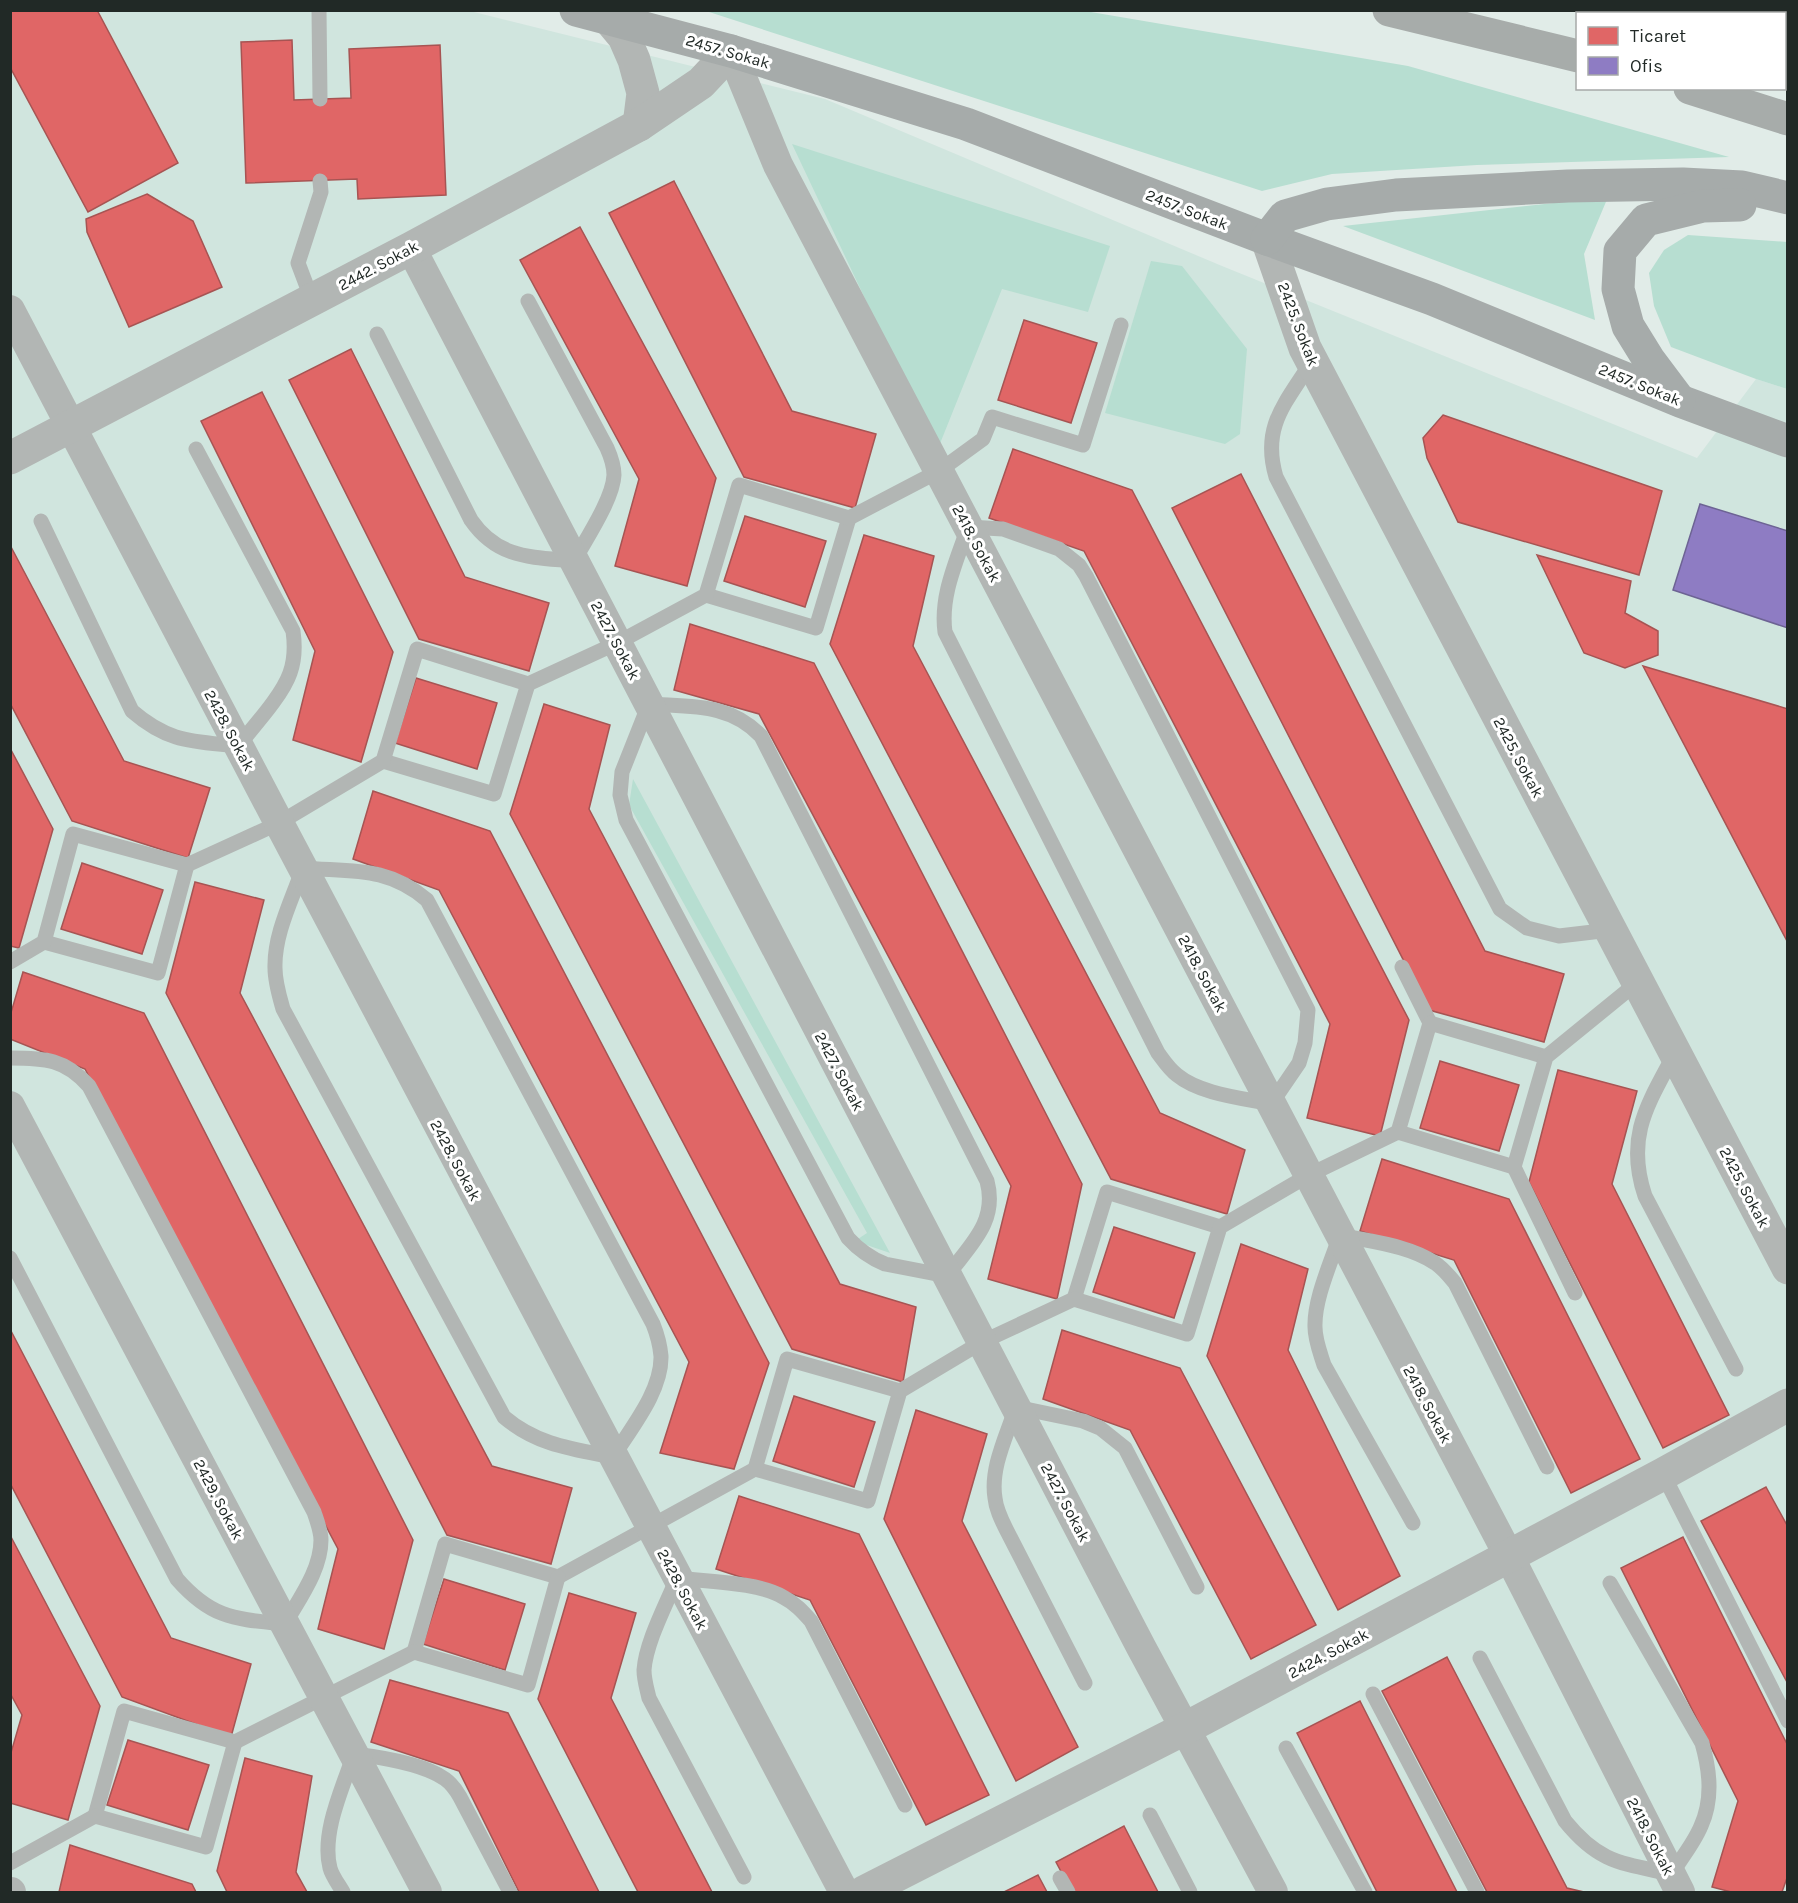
<svg xmlns="http://www.w3.org/2000/svg" width="1798" height="1903" viewBox="0 0 1798 1903" font-family="Karla,sans-serif">
  <style>
    .built { fill: #d0e5de }
    .green { fill: #b7ded1 }
    .shops { fill: #e06666; stroke: #a75453; stroke-width: 1.5 }
    .offices { fill: #8e7cc3; stroke: #6d6394; stroke-width: 1.5 }
    .lines { fill: none; stroke-linecap: round; stroke-linejoin: round }
    .service { stroke: #b2b6b4; stroke-width: 15 }
    .minor { stroke: #b2b6b4; stroke-width: 30 }
    .tertiary { stroke: #b2b6b4; stroke-width: 33 }
    .secondary { stroke: #a6abaa; stroke-width: 33 }
    .trunk { stroke: #a7acaa; stroke-width: 33 }
    .labels { text-anchor: middle; stroke-width: 6; stroke-linejoin: round; paint-order: stroke }
    .street-label { font-size: 16px; fill: #212926; stroke: #fff }
  </style>
  <rect width="100%" height="100%" fill="#e1ece8"/>
  <path class="built" d="M11 11H470L825 99 1222 266 1697 458 1756 379 1787 389V1892H11Z"/>
  <g class="green">
    <path d="M706 11H1085L1408 66 1729 157 1477 165 1332 174 1262 191Z"/>
    <path d="M792 144 1110 246 1088 312 1002 289 937 451Z"/>
    <path d="M1608 197 1584 254 1595 320 1343 226Z"/>
    <path d="M1688 235 1787 242V389L1756 379 1671 347 1654 306 1649 273 1664 250Z"/>
    <path d="M1151 261 1182 266 1247 349 1240 434 1225 444 1105 413Z"/>
    <path d="M633 779 890 1253 855 1241 867 1233 629 805Z"/>
  </g>
  <g class="shops">
    <path d="M10 10H97L178 163 88 212 10 67Z"/>
    <path d="M292 40 294 100 351 98 349 49 440 45 446 195 358 199 357 179 246 183 241 42Z"/>
    <path d="M674 181 792 411 876 434 855 508 744 477 609 213Z"/>
    <path d="M147 194 193 221 222 287 129 327 87 232 86 219Z"/>
    <path d="M580 227 716 478 687 586 615 566 639 479 520 260Z"/>
    <path d="M1024 320 1097 343 1071 423 998 400Z"/>
    <path d="M351 349 465 577 549 603 529 671 419 639 289 380Z"/>
    <path d="M262 392 393 652 361 762 293 740 315 651 201 421Z"/>
    <path d="M1443 415 1662 491 1639 575 1458 522 1427 458 1423 438Z"/>
    <path d="M1013 449 1132 490 1409 1020 1380 1136 1307 1118 1330 1024 1084 551 989 518Z"/>
    <path d="M1241 474 1485 951 1564 974 1544 1042 1429 1010 1172 508Z"/>
    <path d="M745 516 826 541 805 607 724 581Z"/>
    <path d="M864 535 934 556 913 646 1160 1113 1245 1150 1227 1214 1111 1179 830 644Z"/>
    <path d="M10 545 124 761 210 788 188 858 72 821 10 703Z"/>
    <path d="M1537 555 1631 581 1625 613 1658 631V655L1625 668 1584 653Z"/>
    <path d="M690 624 814 663 1082 1184 1057 1299 988 1279 1011 1186 759 714 674 690Z"/>
    <path d="M1643 666 1788 709V943Z"/>
    <path d="M416 678 497 703 477 769 395 743Z"/>
    <path d="M544 704 610 725 589 809 840 1284 916 1307 903 1382 792 1349 510 814Z"/>
    <path d="M10 748 53 829 19 948 10 946Z"/>
    <path d="M373 791 490 831 769 1363 734 1469 660 1453 689 1362 439 890 353 859Z"/>
    <path d="M82 863 163 890 142 954 61 929Z"/>
    <path d="M195 882 264 900 240 993 492 1466 572 1488 551 1564 447 1535 166 993Z"/>
    <path d="M23 972 144 1013 413 1540 384 1649 318 1629 338 1549 85 1069 10 1039V1016Z"/>
    <path d="M1440 1061 1519 1085 1499 1151 1420 1128Z"/>
    <path d="M1558 1070 1637 1091 1612 1184 1729 1415 1663 1448 1529 1182Z"/>
    <path d="M1382 1159 1509 1199 1640 1459 1571 1493 1454 1260 1360 1231Z"/>
    <path d="M1114 1227 1195 1253 1174 1318 1093 1292Z"/>
    <path d="M1241 1244 1308 1269 1288 1350 1400 1576 1338 1610 1207 1356Z"/>
    <path d="M10 1329 171 1638 251 1664 231 1737 122 1697 10 1483Z"/>
    <path d="M1062 1330 1180 1368 1316 1625 1251 1659 1130 1430 1043 1399Z"/>
    <path d="M794 1396 875 1422 854 1487 773 1461Z"/>
    <path d="M916 1410 987 1434 962 1521 1078 1747 1016 1781 884 1519Z"/>
    <path d="M1766 1487 1788 1527V1684L1701 1521Z"/>
    <path d="M739 1496 859 1534 989 1795 926 1825 810 1600 716 1569Z"/>
    <path d="M10 1535 100 1706 68 1820 10 1803V1756L22 1715 10 1693Z"/>
    <path d="M1683 1537 1788 1746V1875L1782 1892H1731L1712 1887 1738 1801 1621 1568Z"/>
    <path d="M444 1579 525 1604 505 1670 423 1644Z"/>
    <path d="M569 1593 636 1613 611 1698 712 1892H638L538 1699Z"/>
    <path d="M1447 1657 1567 1888 1584 1892H1487L1382 1691Z"/>
    <path d="M390 1680 508 1713 599 1892H519L459 1771 371 1742Z"/>
    <path d="M1360 1701 1457 1892H1377L1297 1733Z"/>
    <path d="M128 1740 209 1765 188 1830 107 1805Z"/>
    <path d="M245 1758 312 1776 296 1872 307 1892H227L217 1871Z"/>
    <path d="M1124 1826 1158 1892H1072L1056 1862Z"/>
    <path d="M70 1845 192 1884 196 1892H59Z"/>
    <path d="M1038 1875 1047 1892H1004Z"/>
  </g>
  <path class="offices" d="M1700 504 1788 531V628L1673 590Z"/>
  <g class="lines">
    <g class="service">
      <path d="M319 10 320 99"/>
      <path d="M312 300 298 263 321 192 320 181"/>
      <path d="M377 334 471 520C498 559 532 557 574 561 586 539 613 499 614 475 614 465 611 457 607 448L528 301"/>
      <path d="M1312 361C1286 403 1261 426 1276 477L1500 909 1527 928 1559 936 1610 930"/>
      <path d="M41 521 132 711C169 743 193 741 238 746 254 726 282 696 290 673 295 659 295 645 293 631L196 449"/>
      <path d="M968 527 1003 529 1059 549 1079 565 1086 576 1308 1010 1305 1043 1299 1063 1271 1104C1242 1098 1200 1094 1177 1075 1169 1069 1164 1061 1158 1053L945 632C940 595 957 561 968 527Z"/>
      <path d="M706 595 816 628 849 518"/>
      <path d="M649 704C691 707 730 703 761 736L987 1181C998 1222 970 1245 947 1276L885 1264C870 1258 859 1250 848 1238L626 820 620 795 622 772Z"/>
      <path d="M383 761 494 794 528 684"/>
      <path d="M303 868C352 872 387 866 427 900L653 1324C657 1334 660 1345 661 1356 662 1391 631 1428 613 1457 572 1449 537 1445 504 1417L283 1009C279 995 275 982 275 968 274 934 292 900 303 868Z"/>
      <path d="M44 942 158 973 187 865"/>
      <path d="M10 962 44 942 73 834 187 865 279 823 383 761 417 649 528 684 617 643 706 595 739 485 849 518 939 471 983 439 992 417 1083 445 1121 325"/>
      <path d="M1402 967 1430 1023"/>
      <path d="M1675 1053C1648 1104 1625 1136 1645 1196L1736 1369"/>
      <path d="M10 1058C45 1058 65 1059 89 1086L314 1512C317 1521 321 1531 321 1540 321 1570 299 1599 285 1624 235 1619 212 1619 177 1579L10 1258"/>
      <path d="M1398 1132 1430 1023 1546 1057"/>
      <path d="M1514 1167 1575 1293"/>
      <path d="M1074 1299 1107 1192 1220 1227"/>
      <path d="M755 1469 868 1501 900 1391 982 1342 1074 1299 1187 1334 1220 1227 1309 1175 1398 1132 1514 1167 1546 1057 1638 982"/>
      <path d="M1663 1474 1788 1721"/>
      <path d="M1413 1523 1324 1365C1320 1352 1315 1340 1315 1327 1314 1299 1331 1263 1340 1235 1371 1242 1408 1245 1435 1263 1443 1268 1449 1276 1455 1283L1547 1467"/>
      <path d="M414 1652 445 1544 558 1577 755 1469 787 1359 900 1391"/>
      <path d="M1480 1658 1565 1821C1599 1863 1621 1863 1671 1874 1681 1859 1694 1843 1701 1826 1713 1799 1710 1771 1702 1743L1610 1583"/>
      <path d="M1085 1683 1006 1529C1001 1519 996 1509 995 1498 990 1468 1007 1435 1016 1407L1083 1421 1100 1428 1125 1448 1197 1587"/>
      <path d="M1373 1694 1477 1892"/>
      <path d="M1286 1748 1365 1892"/>
      <path d="M1150 1815 1190 1892"/>
      <path d="M95 1816 124 1711 235 1742 414 1652 528 1685 558 1577"/>
      <path d="M10 1863 95 1816 206 1847 235 1742"/>
      <path d="M744 1877 649 1698C647 1689 644 1680 644 1670 646 1642 666 1605 677 1578 707 1582 758 1582 783 1597 795 1603 803 1612 811 1621L905 1805"/>
      <path d="M1060 1878 1068 1892"/>
      <path d="M343 1892C339 1885 332 1876 330 1868 321 1833 343 1787 354 1754 379 1757 424 1764 445 1779 452 1784 456 1790 460 1797L510 1892"/>
    </g>
    <g class="minor">
      <path d="M731 51 778 165 1509 1556 1680 1892"/>
      <path d="M411 248 1141 1647 1273 1892"/>
      <path d="M10 310 279 823 844 1892"/>
      <path d="M10 1106 427 1892"/>
      <path d="M10 1892H11"/>
    </g>
    <g class="tertiary">
      <path d="M609 19 624 37 634 60 643 93 639 125"/>
      <path d="M1267 239 1305 348 1788 1268"/>
      <path d="M10 458 411 248 639 125 701 83 731 51"/>
      <path d="M864 1892 1186 1728 1663 1474 1788 1405"/>
    </g>
    <g class="secondary">
      <path d="M576 10 731 51 966 124 1267 239 1432 299 1680 401 1788 441"/>
      <path d="M1267 239 1285 216 1327 204 1396 195 1568 186 1683 184 1742 187 1788 198"/>
      <path d="M1679 400 1649 360 1628 326 1618 289 1620 251 1646 220 1703 206 1740 205"/>
    </g>
    <g class="trunk">
      <path d="M1389 10 1578 56"/>
      <path d="M1673 10 1683 14"/>
      <path d="M1784 45 1788 46"/>
      <path d="M1690 88 1788 119"/>
    </g>
  </g>
  <g class="labels">
    <g class="street-label">
      <text transform="translate(728 51) rotate(16)" y="6">2457. Sokak</text>
      <text transform="translate(1187 209) rotate(21)" y="6">2457. Sokak</text>
      <text transform="translate(378 265) rotate(-28)" y="6">2442. Sokak</text>
      <text transform="translate(1299 324) rotate(69)" y="6">2425. Sokak</text>
      <text transform="translate(1640 384) rotate(22)" y="6">2457. Sokak</text>
      <text transform="translate(977 543) rotate(62)" y="6">2418. Sokak</text>
      <text transform="translate(616 640) rotate(62)" y="6">2427. Sokak</text>
      <text transform="translate(230 730) rotate(62)" y="6">2428. Sokak</text>
      <text transform="translate(1519 757) rotate(62)" y="6">2425. Sokak</text>
      <text transform="translate(1203 973) rotate(62)" y="6">2418. Sokak</text>
      <text transform="translate(840 1071) rotate(62)" y="6">2427. Sokak</text>
      <text transform="translate(456 1160) rotate(62)" y="6">2428. Sokak</text>
      <text transform="translate(1745 1187) rotate(62)" y="6">2425. Sokak</text>
      <text transform="translate(1428 1404) rotate(62)" y="6">2418. Sokak</text>
      <text transform="translate(219 1499) rotate(62)" y="6">2429. Sokak</text>
      <text transform="translate(1066 1502) rotate(62)" y="6">2427. Sokak</text>
      <text transform="translate(683 1589) rotate(62)" y="6">2428. Sokak</text>
      <text transform="translate(1328 1653) rotate(-28)" y="6">2424. Sokak</text>
      <text transform="translate(1651 1836) rotate(63)" y="6">2418. Sokak</text>
    </g>
  </g>
  <rect width="1798" height="1903" fill="none" stroke="#212926" stroke-width="24"/>
  <rect x="1576" y="12" width="210" height="78" fill="#ffffff" stroke="#a6a9a8" stroke-width="1.5"/>
  <rect x="1588" y="27" width="30" height="18" fill="#e06666" stroke="#a6a9a8" stroke-width="1.5"/>
  <text x="1630" y="42" font-size="18" fill="#212926">Ticaret</text>
  <rect x="1588" y="57" width="30" height="18" fill="#8e7cc3" stroke="#a6a9a8" stroke-width="1.5"/>
  <text x="1630" y="72" font-size="18" fill="#212926">Ofis</text>
</svg>
